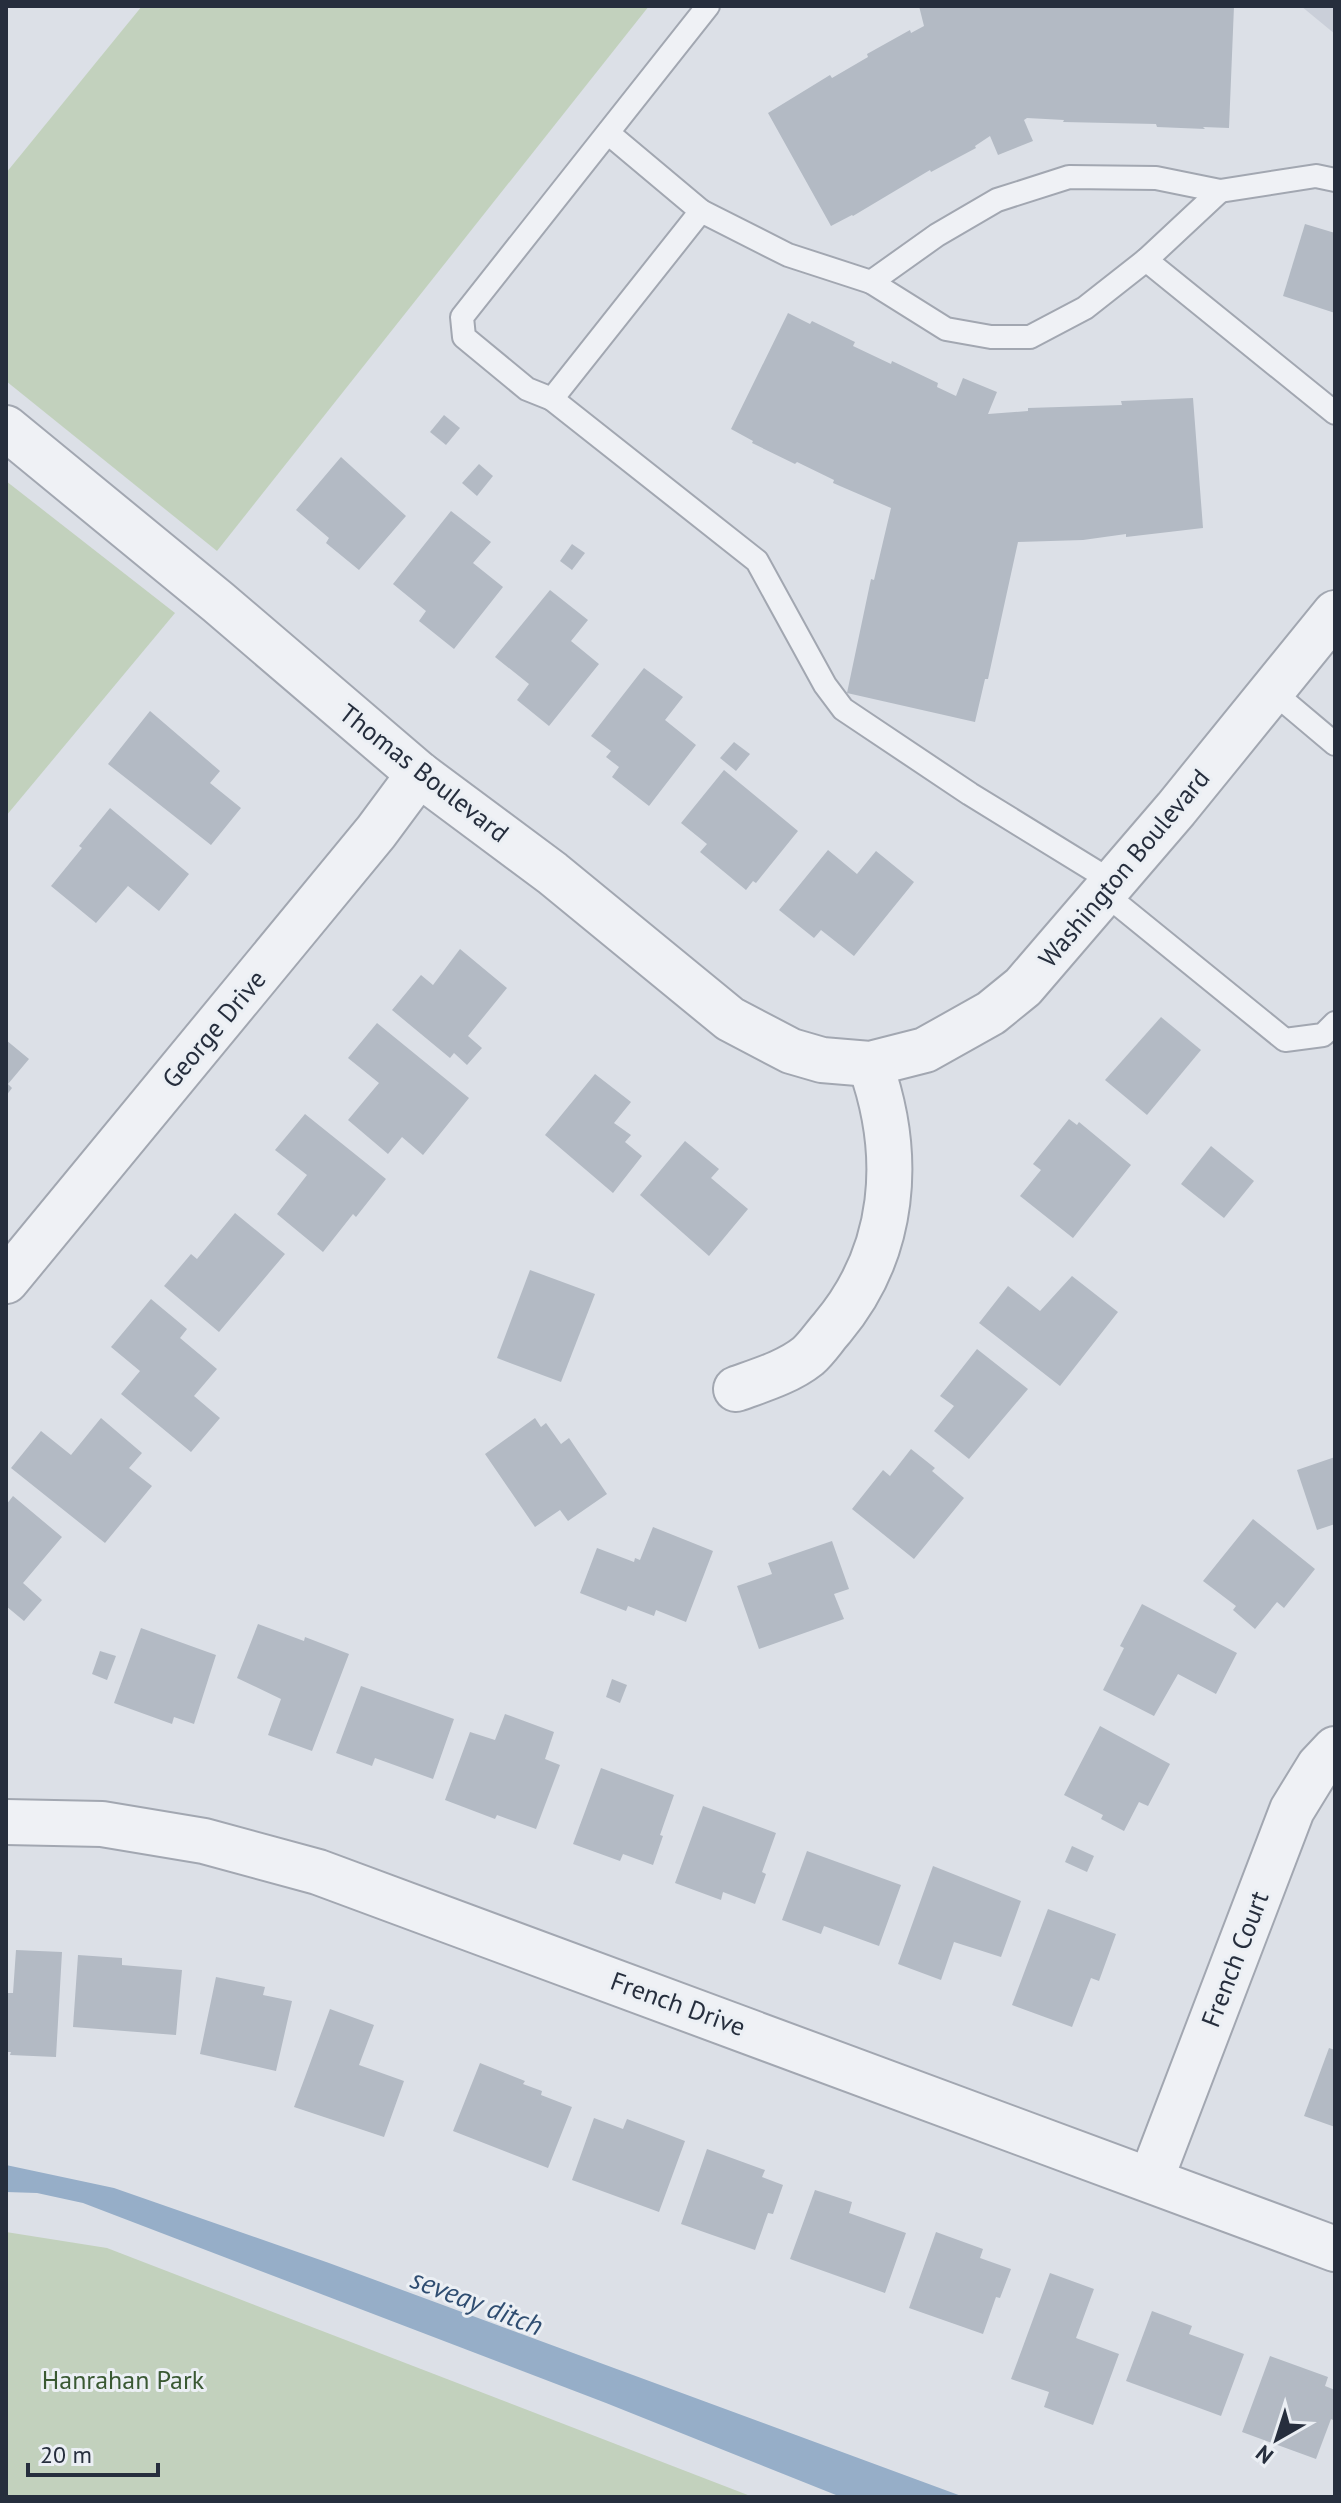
<svg xmlns="http://www.w3.org/2000/svg" width="1341" height="2503" viewBox="0 0 1341 2503" font-family="'PT Sans',sans-serif">
  <style>
    .built { fill: #cacfd9 }
    .green { fill: #c2d1bd }
    .water { fill: #96aec8 }
    .building { fill: #b3bac4 }
    .lines { fill: none; stroke-linecap: round; stroke-linejoin: round }
    .lane-casing { stroke: #a2a7b1; stroke-width: 26 }
    .street-casing { stroke: #a2a7b1; stroke-width: 48 }
    .lane { stroke: #eff1f5; stroke-width: 22 }
    .street { stroke: #eff1f5; stroke-width: 44 }
    .labels { text-anchor: middle; stroke-width: 6; stroke-linejoin: round; paint-order: stroke }
    .street-label { font-size: 26px; fill: #262e3d; stroke: #ebeff4 }
    .park-label { font-size: 26px; fill: #3a5933; stroke: #ebeff4 }
    .water-label { font-size: 28px; font-style: italic; fill: #2f4d71; stroke: #ebeff4 }
  </style>
  <rect width="100%" height="100%" fill="#dce0e7"/>
  <path class="built" d="M1301 6H1335V34Z"/>
  <g class="green">
    <path d="M142 6H649L217 551 6 381V173Z"/>
    <path d="M6 481 175 613 6 816Z"/>
    <path d="M6 2232 107 2248 753 2497H6Z"/>
  </g>
  <path class="water" d="M6 2165 114 2188 329 2263 964 2497H841L606 2403 83 2203 37 2193 6 2192Z"/>
  <g class="building">
    <path d="M919 6H1234L1229 128 1203 127 1205 129 1157 127 1156 124 1063 122 1064 120 1027 118 1024 120 1033 141 998 155 990 136 975 146 976 148 931 172 930 170 853 216 852 215 831 226 768 113 830 75 832 78 868 57 867 54 910 30 911 33 924 26Z"/>
    <path d="M1305 224 1335 233V313L1283 296Z"/>
    <path d="M788 313 810 324 812 321 855 342 853 346 891 364 892 361 938 383 937 387 956 396 963 378 997 392 988 414 1028 411V408L1122 405 1121 401 1193 398 1203 528 1126 537V534L1083 540 1018 542 988 679H985L975 722 847 693 871 579 874 580 891 508 833 483 834 480 797 462 795 464 752 443 753 441 731 429Z"/>
    <path d="M444 415 460 428 446 445 430 432Z"/>
    <path d="M341 457 406 516 359 570 326 543 329 538 296 510Z"/>
    <path d="M479 464 493 476 477 496 462 483Z"/>
    <path d="M451 511 491 542 473 563 503 587 454 649 419 621 426 611 393 584Z"/>
    <path d="M572 544 585 553 572 570 560 561Z"/>
    <path d="M550 590 588 620 571 641 599 664 549 726 517 700 529 684 495 657Z"/>
    <path d="M644 668 683 697 665 720 696 745 649 806 612 777 619 767 606 757 611 751 591 736Z"/>
    <path d="M150 711 220 771 210 783 241 808 211 845 108 764Z"/>
    <path d="M734 742 750 754 736 771 720 758Z"/>
    <path d="M724 770 798 831 756 883 753 881 746 890 700 852 707 844 681 823Z"/>
    <path d="M110 808 189 874 159 911 128 886 96 923 51 886 82 848 79 846Z"/>
    <path d="M828 850 857 874 876 851 914 882 854 956 821 930 814 938 779 910Z"/>
    <path d="M460 949 507 988 468 1036 482 1048 467 1065 454 1053 450 1058 392 1010 421 975 433 985Z"/>
    <path d="M1161 1017 1201 1050 1147 1115 1105 1080Z"/>
    <path d="M377 1023 469 1098 423 1155 402 1137 388 1154 348 1120 379 1083 348 1058Z"/>
    <path d="M6 1040 29 1059 8 1084 12 1088 6 1096Z"/>
    <path d="M595 1074 631 1102 614 1123 631 1135 625 1142 642 1156 613 1193 545 1135Z"/>
    <path d="M305 1114 386 1179 356 1217 353 1214 323 1252 277 1214 307 1175 275 1150Z"/>
    <path d="M1069 1119 1077 1125 1079 1122 1131 1165 1073 1238 1020 1196 1041 1170 1033 1164Z"/>
    <path d="M685 1141 719 1169 711 1178 748 1209 709 1256 640 1195Z"/>
    <path d="M1211 1146 1254 1181 1224 1218 1181 1184Z"/>
    <path d="M235 1213 285 1254 219 1332 164 1286 191 1254 197 1259Z"/>
    <path d="M530 1270 595 1294 561 1382 497 1358Z"/>
    <path d="M1072 1276 1118 1312 1060 1386 979 1323 1008 1286 1040 1311Z"/>
    <path d="M151 1299 187 1329 180 1338 217 1369 194 1396 220 1418 191 1452 121 1394 140 1371 111 1347Z"/>
    <path d="M977 1349 1028 1389 969 1459 934 1431 954 1406 940 1396Z"/>
    <path d="M101 1418 142 1453 129 1468 152 1486 105 1543 11 1468 41 1431 71 1455Z"/>
    <path d="M535 1418 541 1427 546 1423 561 1444 569 1438 607 1494 568 1521 560 1510 535 1527 485 1454Z"/>
    <path d="M911 1449 935 1468 932 1471 964 1498 914 1559 852 1509 883 1470 890 1476Z"/>
    <path d="M1335 1457V1524L1317 1530 1297 1470Z"/>
    <path d="M13 1496 62 1537 23 1583 42 1600 24 1621 6 1606V1505Z"/>
    <path d="M1253 1519 1315 1569 1284 1608 1277 1602 1255 1629 1233 1610 1236 1606 1203 1581Z"/>
    <path d="M653 1527 713 1551 686 1622 656 1610 654 1616 628 1606 626 1611 580 1593 597 1548 634 1562 635 1558 640 1560Z"/>
    <path d="M832 1541 849 1589 834 1594 844 1619 759 1649 737 1586 772 1574 768 1563Z"/>
    <path d="M1142 1604 1237 1653 1216 1694 1178 1674 1154 1716 1103 1690 1124 1648 1120 1646Z"/>
    <path d="M258 1624 304 1641 305 1637 349 1654 312 1751 268 1735 281 1699 237 1678Z"/>
    <path d="M141 1628 216 1655 194 1724 174 1717 172 1724 114 1703Z"/>
    <path d="M100 1651 116 1656 107 1680 92 1674Z"/>
    <path d="M612 1679 627 1685 620 1703 606 1697Z"/>
    <path d="M361 1686 454 1719 433 1779 375 1758 372 1766 336 1753Z"/>
    <path d="M505 1714 554 1732 545 1759 560 1765 536 1829 497 1815 495 1819 445 1800 470 1732 495 1740Z"/>
    <path d="M1100 1726 1170 1764 1148 1806 1139 1802 1124 1831 1101 1819 1103 1815 1064 1795Z"/>
    <path d="M601 1768 674 1795 660 1835 663 1836 653 1865 623 1854 620 1861 573 1844Z"/>
    <path d="M703 1806 776 1833 762 1872 766 1874 755 1904 723 1892 721 1900 675 1883Z"/>
    <path d="M1072 1846 1094 1856 1087 1872 1065 1862Z"/>
    <path d="M807 1851 901 1885 879 1946 824 1926 821 1934 782 1920Z"/>
    <path d="M933 1866 1021 1901 1001 1957 954 1942 941 1980 898 1964Z"/>
    <path d="M1048 1909 1116 1934 1099 1981 1091 1978 1072 2027 1012 2005Z"/>
    <path d="M16 1950 62 1952 56 2057 10 2055 11 2052H6V1993H13Z"/>
    <path d="M78 1955 122 1958V1965L182 1970 176 2035 73 2027Z"/>
    <path d="M216 1977 265 1987 263 1995 292 2001 276 2071 200 2054Z"/>
    <path d="M330 2009 374 2025 359 2065 404 2081 384 2137 294 2107Z"/>
    <path d="M1329 2048 1335 2050V2127L1304 2116Z"/>
    <path d="M480 2063 525 2081 523 2084 542 2091 541 2095 572 2107 548 2168 453 2131Z"/>
    <path d="M594 2118 623 2129 627 2119 685 2141 659 2212 572 2180Z"/>
    <path d="M707 2149 765 2170 762 2177 783 2185 773 2214 768 2213 755 2250 681 2224Z"/>
    <path d="M815 2190 852 2202 849 2213 906 2233 885 2293 790 2259Z"/>
    <path d="M936 2232 983 2249 980 2258 1011 2269 1000 2298 996 2297 983 2334 909 2308Z"/>
    <path d="M1050 2273 1094 2289 1076 2338 1119 2354 1093 2425 1044 2407 1049 2392 1011 2379Z"/>
    <path d="M1152 2311 1192 2326 1189 2334 1244 2354 1221 2416 1126 2381Z"/>
    <path d="M1270 2356 1328 2377 1325 2386 1335 2390V2421L1331 2419 1316 2459 1242 2432Z"/>
  </g>
  <g class="lines">
    <g class="lane-casing">
      <g id="lane">
        <path d="M708 6 462 317 464 337 527 389 552 399 701 211 788 255 871 282 946 329 991 337H1030L1085 308 1146 260 1220 191"/>
        <path d="M608 133 701 211"/>
        <path d="M1146 260 1335 413"/>
        <path d="M871 282 937 235 997 200 1069 177 1156 178 1220 191 1316 176 1335 180"/>
        <path d="M552 399 757 561 825 685 843 709 970 794 1113 882"/>
        <path d="M1272 691 1335 744"/>
        <path d="M1104 893 1285 1040 1323 1035 1335 1023"/>
      </g>
    </g>
    <g class="street-casing">
      <g id="street">
        <path d="M6 428 218 602 419 774 552 873 730 1019 791 1051 822 1060 870 1064 925 1050 991 1013 1023 987 1176 809 1335 613"/>
        <path d="M6 1281 376 832 419 774"/>
        <path d="M736 1389C761 1380 788 1372 808 1356 817 1348 824 1337 832 1328 896 1252 903 1156 870 1064"/>
        <path d="M6 1822 102 1824 204 1841 318 1872 1335 2249"/>
        <path d="M1151 2179 1292 1810 1319 1766 1335 1749"/>
      </g>
    </g>
    <use href="#lane" class="lane"/>
    <use href="#street" class="street"/>
  </g>
  <g class="labels">
    <g class="street-label">
      <text transform="translate(424 773) rotate(38)" y="9">Thomas Boulevard</text>
      <text transform="translate(1124 868) rotate(-50)" y="9">Washington Boulevard</text>
      <text transform="translate(214 1029) rotate(-50)" y="9">George Drive</text>
      <text transform="translate(1235 1959) rotate(-69)" y="9">French Court</text>
      <text transform="translate(678 2004) rotate(20)" y="9">French Drive</text>
    </g>
    <g class="park-label">
      <text x="123" y="2389">Hanrahan Park</text>
    </g>
    <g class="water-label">
      <text transform="translate(477 2302) rotate(21)" y="10">seveay ditch</text>
    </g>
  </g>
  <rect width="1341" height="2503" fill="none" stroke="#262e3d" stroke-width="16"/>
  <g transform="translate(1277 2439) rotate(219)" stroke="#ebeff4" stroke-width="6" paint-order="stroke">
  <path d="M0-6L14 30L0 20L-14 30Z" fill="#262e3d"/>
  <text y="-12" font-size="22" font-weight="bold" text-anchor="middle" fill="#262e3d">N</text>
  </g>
  <path d="M28 2463v12h130v-12" fill="none" stroke="#262e3d" stroke-width="4"/>
  <text x="40" y="2463" font-size="24" fill="#262e3d" stroke="#ebeff4" stroke-width="6" paint-order="stroke">20 m</text>
</svg>
